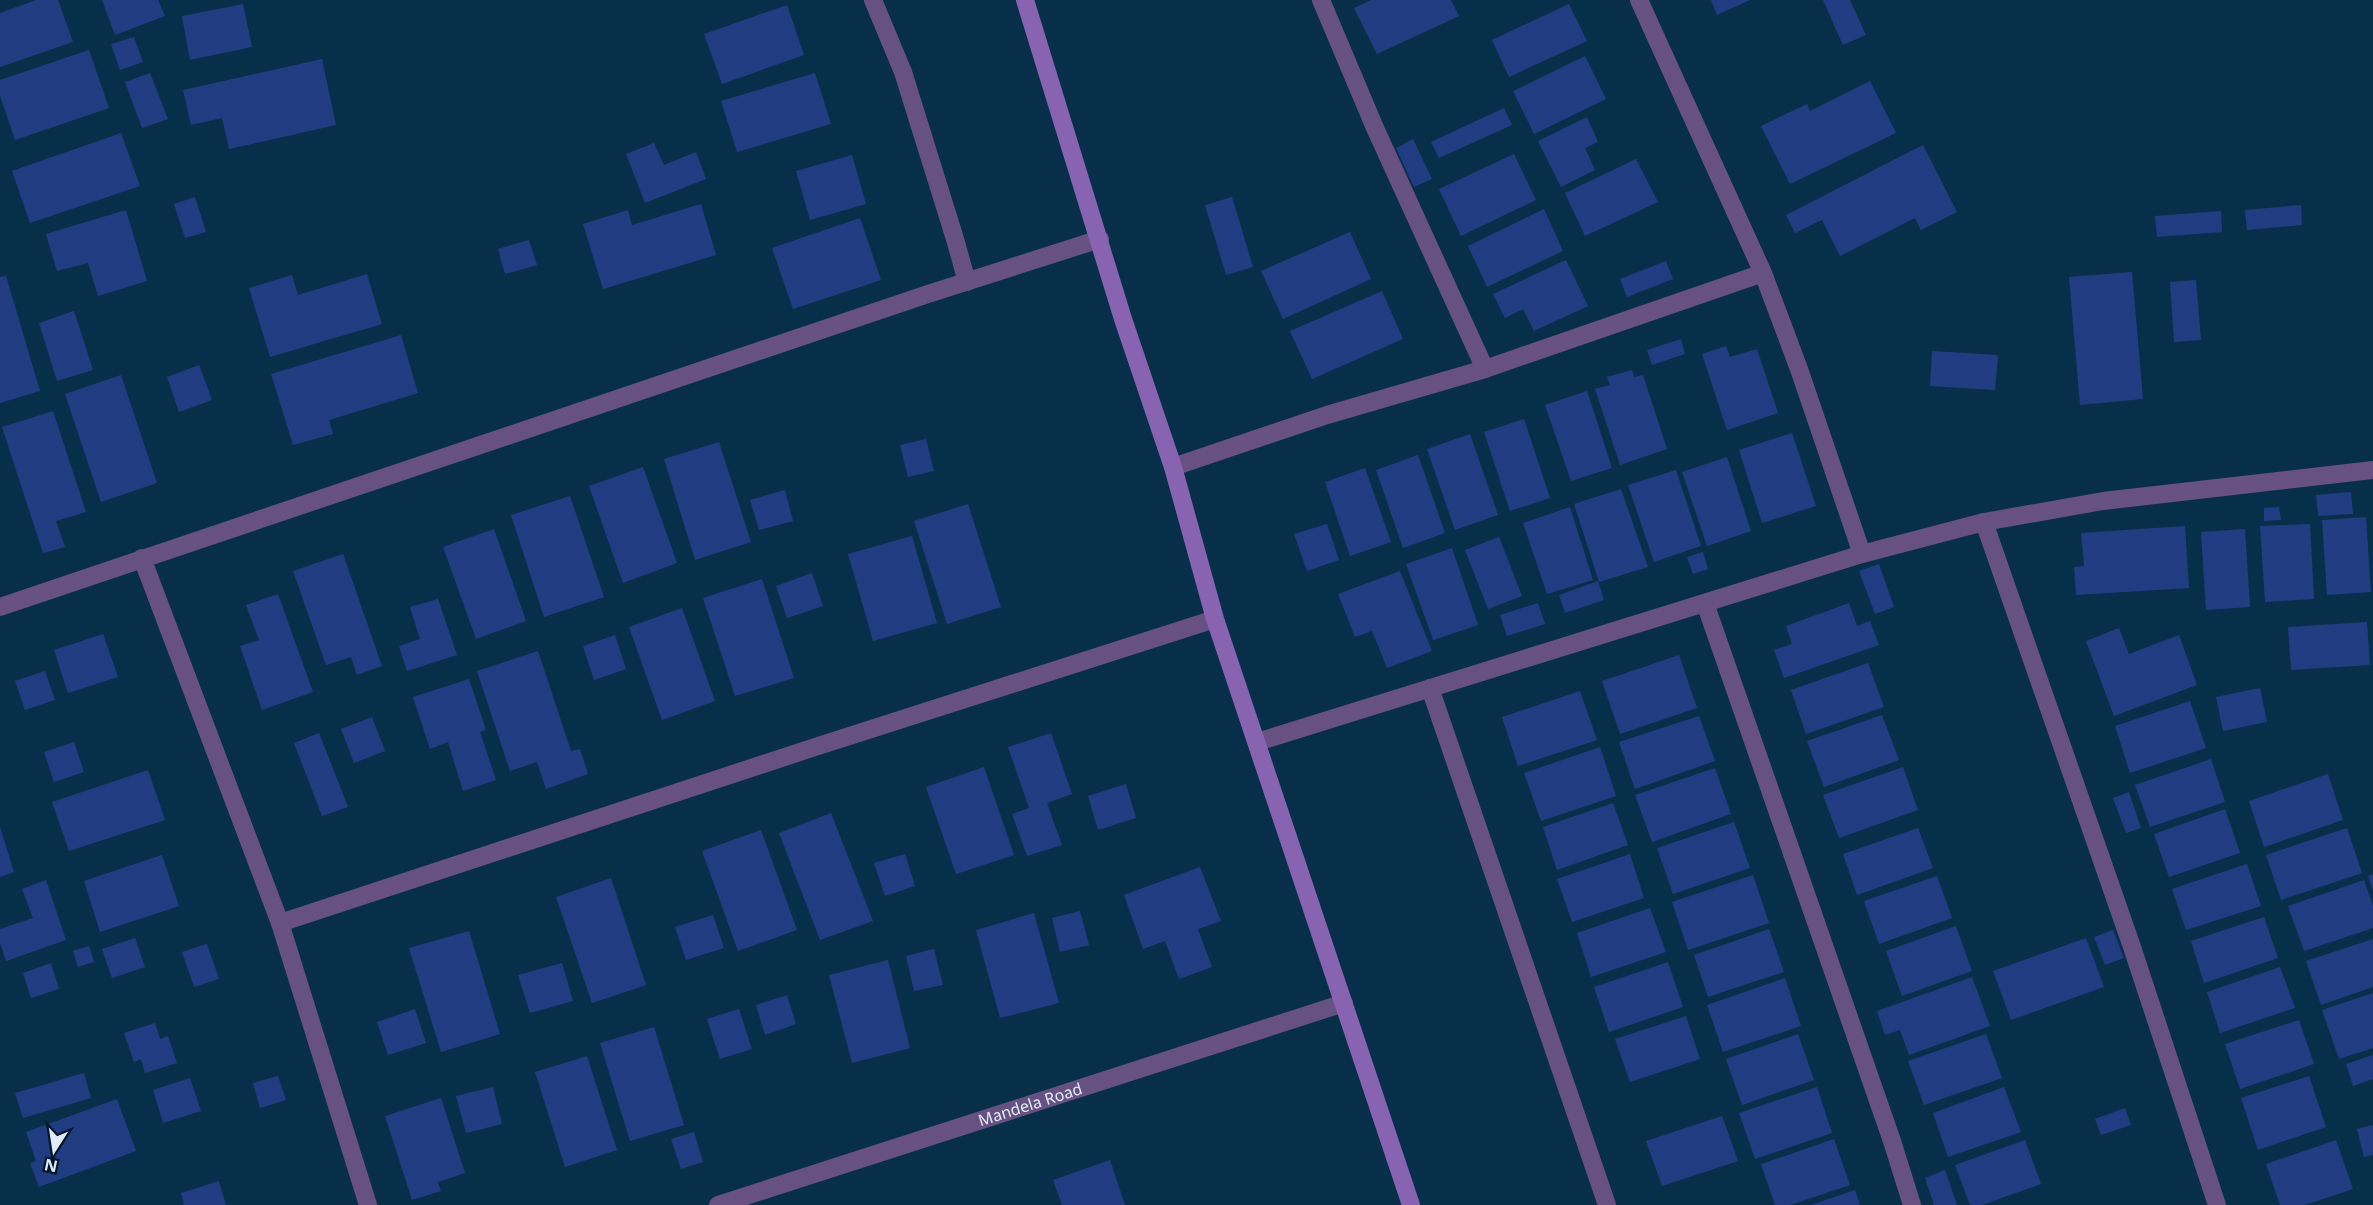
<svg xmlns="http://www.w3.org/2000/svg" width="2373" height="1205" viewBox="0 0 2373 1205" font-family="'Noto Sans',sans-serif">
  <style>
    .building { fill: #213d82 }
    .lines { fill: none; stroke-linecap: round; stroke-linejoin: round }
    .street { stroke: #675182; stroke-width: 18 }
    .secondary { stroke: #8863b2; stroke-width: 18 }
    .labels { text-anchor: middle; stroke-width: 4.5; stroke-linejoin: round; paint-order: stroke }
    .street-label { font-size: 16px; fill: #dfecf8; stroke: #00162b }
  </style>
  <rect width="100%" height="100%" fill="#082f4a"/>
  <g class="building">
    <path d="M36 0H58L73 42 0 67V13Z"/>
    <path d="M102 0H158L165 16 115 35Z"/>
    <path d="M1371 0H1451L1459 16 1377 54 1354 8Z"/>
    <path d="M1711 0H1750L1717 15Z"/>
    <path d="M1823 0H1850L1866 35 1843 45Z"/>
    <path d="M243 4 252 47 190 60 182 16Z"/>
    <path d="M1569 4 1587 41 1509 77 1492 40Z"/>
    <path d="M787 5 804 55 722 84 704 34Z"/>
    <path d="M134 37 143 62 120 70 111 44Z"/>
    <path d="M89 50 109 108 15 140 0 96V80Z"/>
    <path d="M1585 56 1606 99 1534 134 1513 91Z"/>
    <path d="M322 59 336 125 229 149 222 118 191 125 183 90Z"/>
    <path d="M150 73 168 119 142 128 125 82Z"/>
    <path d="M815 73 831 124 737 152 721 101Z"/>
    <path d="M1870 81 1896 133 1790 184 1761 126 1807 104 1810 111Z"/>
    <path d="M1504 108 1512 125 1439 158 1431 142Z"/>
    <path d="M1587 117 1598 142 1585 148 1595 170 1561 187 1538 141Z"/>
    <path d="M121 133 140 186 30 223 12 171Z"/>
    <path d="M1413 139 1432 179 1414 187 1396 148Z"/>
    <path d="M654 143 664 165 696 152 706 179 645 203 626 154Z"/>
    <path d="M1923 145 1957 212 1921 230 1915 218 1840 256 1822 220 1795 233 1786 215Z"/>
    <path d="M1514 154 1536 200 1461 236 1439 189Z"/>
    <path d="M852 155 866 204 810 220 796 171Z"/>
    <path d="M1636 159 1658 202 1585 236 1565 193Z"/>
    <path d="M195 197 206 232 185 238 174 204Z"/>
    <path d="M1232 197 1253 267 1226 275 1205 205Z"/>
    <path d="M701 204 716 255 603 289 583 224 628 210 632 225Z"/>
    <path d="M2301 205 2302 225 2247 230 2245 210Z"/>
    <path d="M1544 209 1563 251 1487 287 1468 246Z"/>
    <path d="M126 210 147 281 98 296 88 263 57 271 46 234Z"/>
    <path d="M2221 211 2222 232 2157 237 2155 216Z"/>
    <path d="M860 218 881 280 793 309 772 248Z"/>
    <path d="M1350 232 1371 279 1283 319 1261 271Z"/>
    <path d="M529 240 537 265 505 274 498 249Z"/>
    <path d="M1566 260 1588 306 1534 331 1523 309 1505 318 1493 294Z"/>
    <path d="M1666 261 1673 279 1627 297 1620 279Z"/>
    <path d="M2132 272 2143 399 2080 405 2069 277Z"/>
    <path d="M367 274 382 324 270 357 249 288 292 275 298 295Z"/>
    <path d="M6 276 40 391 0 403V277Z"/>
    <path d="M2196 280 2201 340 2174 342 2170 282Z"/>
    <path d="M1382 291 1403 339 1312 379 1290 331Z"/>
    <path d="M74 311 93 370 57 381 39 323Z"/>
    <path d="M401 335 418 393 329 420 333 434 293 445 271 374Z"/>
    <path d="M1681 339 1685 354 1652 365 1647 350Z"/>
    <path d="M1726 346 1730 357 1757 349 1778 413 1727 430 1702 354Z"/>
    <path d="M1932 351 1998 355 1995 390 1930 386Z"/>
    <path d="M199 365 212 400 179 412 167 377Z"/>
    <path d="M1632 370 1634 377 1643 375 1667 449 1620 465 1595 389 1610 385 1607 377Z"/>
    <path d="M121 375 157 483 101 502 65 394Z"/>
    <path d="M1587 391 1612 468 1571 481 1545 405Z"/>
    <path d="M53 411 86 512 56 521 65 547 43 553 2 427Z"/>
    <path d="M1524 419 1550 498 1510 511 1484 432Z"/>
    <path d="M1792 433 1816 506 1762 523 1739 450Z"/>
    <path d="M1470 434 1498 515 1455 530 1427 449Z"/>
    <path d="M926 439 934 471 908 477 900 445Z"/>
    <path d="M719 442 751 542 695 560 664 459Z"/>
    <path d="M1418 455 1445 533 1403 548 1376 470Z"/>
    <path d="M1727 457 1751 531 1707 546 1682 472Z"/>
    <path d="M643 467 677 563 623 583 589 486Z"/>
    <path d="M1365 468 1391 542 1350 556 1325 482Z"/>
    <path d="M1676 470 1701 546 1654 562 1628 485Z"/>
    <path d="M1621 489 1648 567 1599 582 1574 504Z"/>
    <path d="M785 490 793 521 759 530 750 500Z"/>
    <path d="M2351 492 2353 514 2318 516 2316 495Z"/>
    <path d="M570 496 604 597 544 617 511 515Z"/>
    <path d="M968 504 1001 607 947 624 914 521Z"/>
    <path d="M1570 507 1593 580 1547 594 1523 523Z"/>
    <path d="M2279 507 2281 520 2264 521V508Z"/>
    <path d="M2366 517 2371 592 2327 595 2322 520Z"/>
    <path d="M1327 524 1339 560 1307 571 1294 534Z"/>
    <path d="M2310 524 2314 599 2265 602 2260 526Z"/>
    <path d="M2185 526 2189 588 2076 595 2074 567 2084 566 2081 533Z"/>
    <path d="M494 529 526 621 476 639 443 547Z"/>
    <path d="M2245 529 2250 607 2206 610 2201 532Z"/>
    <path d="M912 536 937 623 873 641 848 554Z"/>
    <path d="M1499 537 1522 596 1488 609 1465 550Z"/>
    <path d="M1452 548 1478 625 1433 640 1406 564Z"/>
    <path d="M1703 552 1708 569 1693 574 1687 557Z"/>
    <path d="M343 554 382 666 357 675 351 657 326 665 293 571Z"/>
    <path d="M1879 564 1894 607 1875 614 1859 571Z"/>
    <path d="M1400 571 1432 651 1387 668 1372 631 1355 637 1338 594Z"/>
    <path d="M812 573 823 606 787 618 776 586Z"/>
    <path d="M762 579 794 678 735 696 703 598Z"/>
    <path d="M1598 581 1604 600 1565 613 1559 595Z"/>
    <path d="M278 594 313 692 262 710 240 646 259 640 246 605Z"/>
    <path d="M438 599 457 655 407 671 399 646 420 639 410 607Z"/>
    <path d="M1538 603 1545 624 1507 636 1500 615Z"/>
    <path d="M1849 603 1857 626 1870 621 1879 645 1784 678 1774 650 1792 644 1786 626Z"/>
    <path d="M682 608 715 701 662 720 629 627Z"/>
    <path d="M2367 622 2370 665 2291 670 2288 627Z"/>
    <path d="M2119 628 2129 654 2179 635 2197 685 2114 716 2086 641Z"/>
    <path d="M103 634 118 677 68 693 54 650Z"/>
    <path d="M615 635 626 669 594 680 583 646Z"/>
    <path d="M538 651 571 751 580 749 588 774 546 789 537 762 510 771 477 671Z"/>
    <path d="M1679 655 1697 708 1620 734 1602 681Z"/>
    <path d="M1868 663 1884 707 1806 734 1791 690Z"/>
    <path d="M45 671 55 700 25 710 15 681Z"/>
    <path d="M469 679 486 730 480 732 496 780 463 791 448 742 430 749 413 697Z"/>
    <path d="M2260 688 2267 722 2223 731 2216 697Z"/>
    <path d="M1580 691 1597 740 1518 766 1502 717Z"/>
    <path d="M2190 701 2206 748 2130 773 2115 726Z"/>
    <path d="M1882 715 1899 760 1824 787 1807 741Z"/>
    <path d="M1699 716 1715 761 1635 789 1619 742Z"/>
    <path d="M372 717 385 751 354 763 341 729Z"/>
    <path d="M319 733 348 807 322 816 294 743Z"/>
    <path d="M1051 733 1072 794 1047 803 1062 845 1027 856 1012 814 1029 808 1008 747Z"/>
    <path d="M74 742 84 772 54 782 44 752Z"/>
    <path d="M1600 747 1616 796 1541 821 1524 773Z"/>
    <path d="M2211 759 2225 802 2150 827 2135 785Z"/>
    <path d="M984 767 1014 855 956 874 926 787Z"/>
    <path d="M1903 767 1918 810 1839 838 1823 795Z"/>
    <path d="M1715 768 1731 814 1652 842 1635 795Z"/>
    <path d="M148 770 165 820 69 851 52 802Z"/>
    <path d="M2328 774 2343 820 2264 847 2249 801Z"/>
    <path d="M1126 784 1136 818 1098 830 1088 796Z"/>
    <path d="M2129 792 2141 828 2126 833 2113 798Z"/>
    <path d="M1613 803 1628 845 1557 870 1543 827Z"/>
    <path d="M2225 809 2240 853 2169 877 2154 834Z"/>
    <path d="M831 813 873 921 820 940 779 833Z"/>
    <path d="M1734 822 1750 868 1673 894 1657 848Z"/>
    <path d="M0 827 14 872 0 877Z"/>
    <path d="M1918 828 1933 868 1857 895 1843 854Z"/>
    <path d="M2347 828 2362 873 2281 900 2266 855Z"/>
    <path d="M761 830 797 930 738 951 702 851Z"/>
    <path d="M905 854 915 886 885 896 874 863Z"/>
    <path d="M1630 854 1644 898 1572 922 1557 879Z"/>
    <path d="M162 855 179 906 100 932 84 881Z"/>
    <path d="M2247 864 2261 906 2186 930 2172 889Z"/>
    <path d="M1200 867 1221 921 1198 929 1212 967 1179 979 1165 941 1143 949 1124 895Z"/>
    <path d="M2373 874V891L2368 876Z"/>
    <path d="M1753 875 1769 923 1688 950 1672 902Z"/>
    <path d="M1937 876 1952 918 1879 944 1864 901Z"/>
    <path d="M611 878 646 985 592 1003 556 897Z"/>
    <path d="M46 880 66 940 6 961 0 943V929L33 918 22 889Z"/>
    <path d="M2364 880 2373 906V928L2304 951 2288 906Z"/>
    <path d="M1650 908 1666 952 1591 977 1577 933Z"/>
    <path d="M1080 911 1089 945 1060 952 1052 918Z"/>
    <path d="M1034 913 1059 1003 1000 1018 976 930Z"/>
    <path d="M713 915 724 948 686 960 675 927Z"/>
    <path d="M2264 917 2278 958 2204 983 2191 941Z"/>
    <path d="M1956 926 1972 971 1902 996 1886 951Z"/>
    <path d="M1769 929 1784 972 1708 997 1694 955Z"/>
    <path d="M2113 930 2124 958 2105 965 2094 937Z"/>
    <path d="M469 931 500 1034 441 1052 409 948Z"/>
    <path d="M135 938 145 967 112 978 102 949Z"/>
    <path d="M2086 938 2104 987 2011 1020 1993 971Z"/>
    <path d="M2373 939V987L2321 1005 2306 961Z"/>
    <path d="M207 944 219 979 194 987 182 952Z"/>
    <path d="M89 946 94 962 78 967 73 951Z"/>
    <path d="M934 949 943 985 914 991 906 956Z"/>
    <path d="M888 960 910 1048 852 1063 829 975Z"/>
    <path d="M1668 962 1683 1007 1609 1032 1594 987Z"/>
    <path d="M51 963 59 989 31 998 23 973Z"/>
    <path d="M562 963 573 1001 530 1013 518 975Z"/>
    <path d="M2280 967 2295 1008 2220 1033 2207 992Z"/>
    <path d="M1972 977 1990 1026 1909 1055 1900 1030 1885 1035 1877 1011Z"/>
    <path d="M1785 978 1801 1026 1723 1052 1707 1005Z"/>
    <path d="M2373 993V1048L2339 1059 2322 1010Z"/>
    <path d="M787 995 796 1024 765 1035 756 1005Z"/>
    <path d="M415 1009 426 1043 388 1055 377 1022Z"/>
    <path d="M739 1009 752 1049 720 1059 707 1019Z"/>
    <path d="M1686 1016 1700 1059 1630 1082 1615 1039Z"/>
    <path d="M2299 1020 2314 1064 2240 1089 2225 1044Z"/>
    <path d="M155 1023 160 1039 168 1036 177 1063 145 1073 141 1059 134 1062 124 1033Z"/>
    <path d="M654 1027 684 1125 630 1141 600 1043Z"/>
    <path d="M1798 1034 1814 1080 1742 1105 1726 1059Z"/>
    <path d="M1986 1034 2002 1078 1924 1105 1908 1061Z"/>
    <path d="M2373 1055V1079L2353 1086 2346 1064Z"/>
    <path d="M587 1056 617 1150 565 1167 535 1072Z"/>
    <path d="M84 1073 91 1098 23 1118 15 1093Z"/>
    <path d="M278 1076 286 1100 260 1108 253 1083Z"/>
    <path d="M2309 1076 2326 1127 2258 1150 2241 1098Z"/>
    <path d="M190 1078 201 1111 163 1123 153 1090Z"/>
    <path d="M493 1087 502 1124 466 1133 456 1096Z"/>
    <path d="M1817 1087 1832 1133 1755 1159 1739 1113Z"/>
    <path d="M2004 1087 2021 1132 1948 1157 1933 1113Z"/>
    <path d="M441 1098 465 1173 438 1182 441 1191 412 1200 385 1116Z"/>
    <path d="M117 1099 136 1151 39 1187 30 1163 36 1161 26 1132Z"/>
    <path d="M2125 1108 2131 1125 2101 1135 2095 1119Z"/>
    <path d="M1722 1116 1738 1161 1662 1186 1646 1141Z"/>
    <path d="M2373 1125V1155L2364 1157 2357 1129Z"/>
    <path d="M694 1132 703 1162 681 1169 671 1139Z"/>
    <path d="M1834 1139 1850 1185 1790 1205H1775L1761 1164Z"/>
    <path d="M2025 1140 2041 1184 1982 1205H1970L1955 1165Z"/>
    <path d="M2336 1140 2353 1189 2305 1205H2280L2266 1164Z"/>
    <path d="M1110 1160 1125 1205H1062L1053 1180Z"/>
    <path d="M1945 1170 1957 1205H1934L1925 1178Z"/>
    <path d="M219 1181 226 1205H184L181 1193Z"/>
    <path d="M1855 1190 1860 1205H1811Z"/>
  </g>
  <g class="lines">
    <g class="street">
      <path d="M873 0 903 72 955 239 967 282"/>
      <path d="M1321 0 1375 128 1485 369"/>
      <path d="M1639 0 1763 273 1799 369 1862 554"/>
      <path d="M1173 467 1327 415 1485 369 1763 273"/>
      <path d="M1984 522 2132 947 2217 1205"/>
      <path d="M142 558 280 923 368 1205"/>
      <path d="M1705 603 1892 1141 1912 1205"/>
      <path d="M0 607 928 294 1100 239"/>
      <path d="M1430 688 1607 1205"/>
      <path d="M1257 742 1862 554 1984 522 2103 501 2373 470"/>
      <path d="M280 923 812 748 1215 619"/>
      <path id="s1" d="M718 1205 1344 1003"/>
    </g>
    <path class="secondary" d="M1025 0 1123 319 1173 467 1215 619 1411 1205"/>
  </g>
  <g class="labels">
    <g class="street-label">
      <text dy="6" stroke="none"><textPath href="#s1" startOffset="328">Mandela Road</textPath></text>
    </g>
  </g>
  <g transform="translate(54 1151) rotate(192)" stroke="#00162b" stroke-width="4.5" paint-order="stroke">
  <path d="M0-4.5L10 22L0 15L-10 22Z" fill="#dfecf8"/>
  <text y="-9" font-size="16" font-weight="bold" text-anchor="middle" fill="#dfecf8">N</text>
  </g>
</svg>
